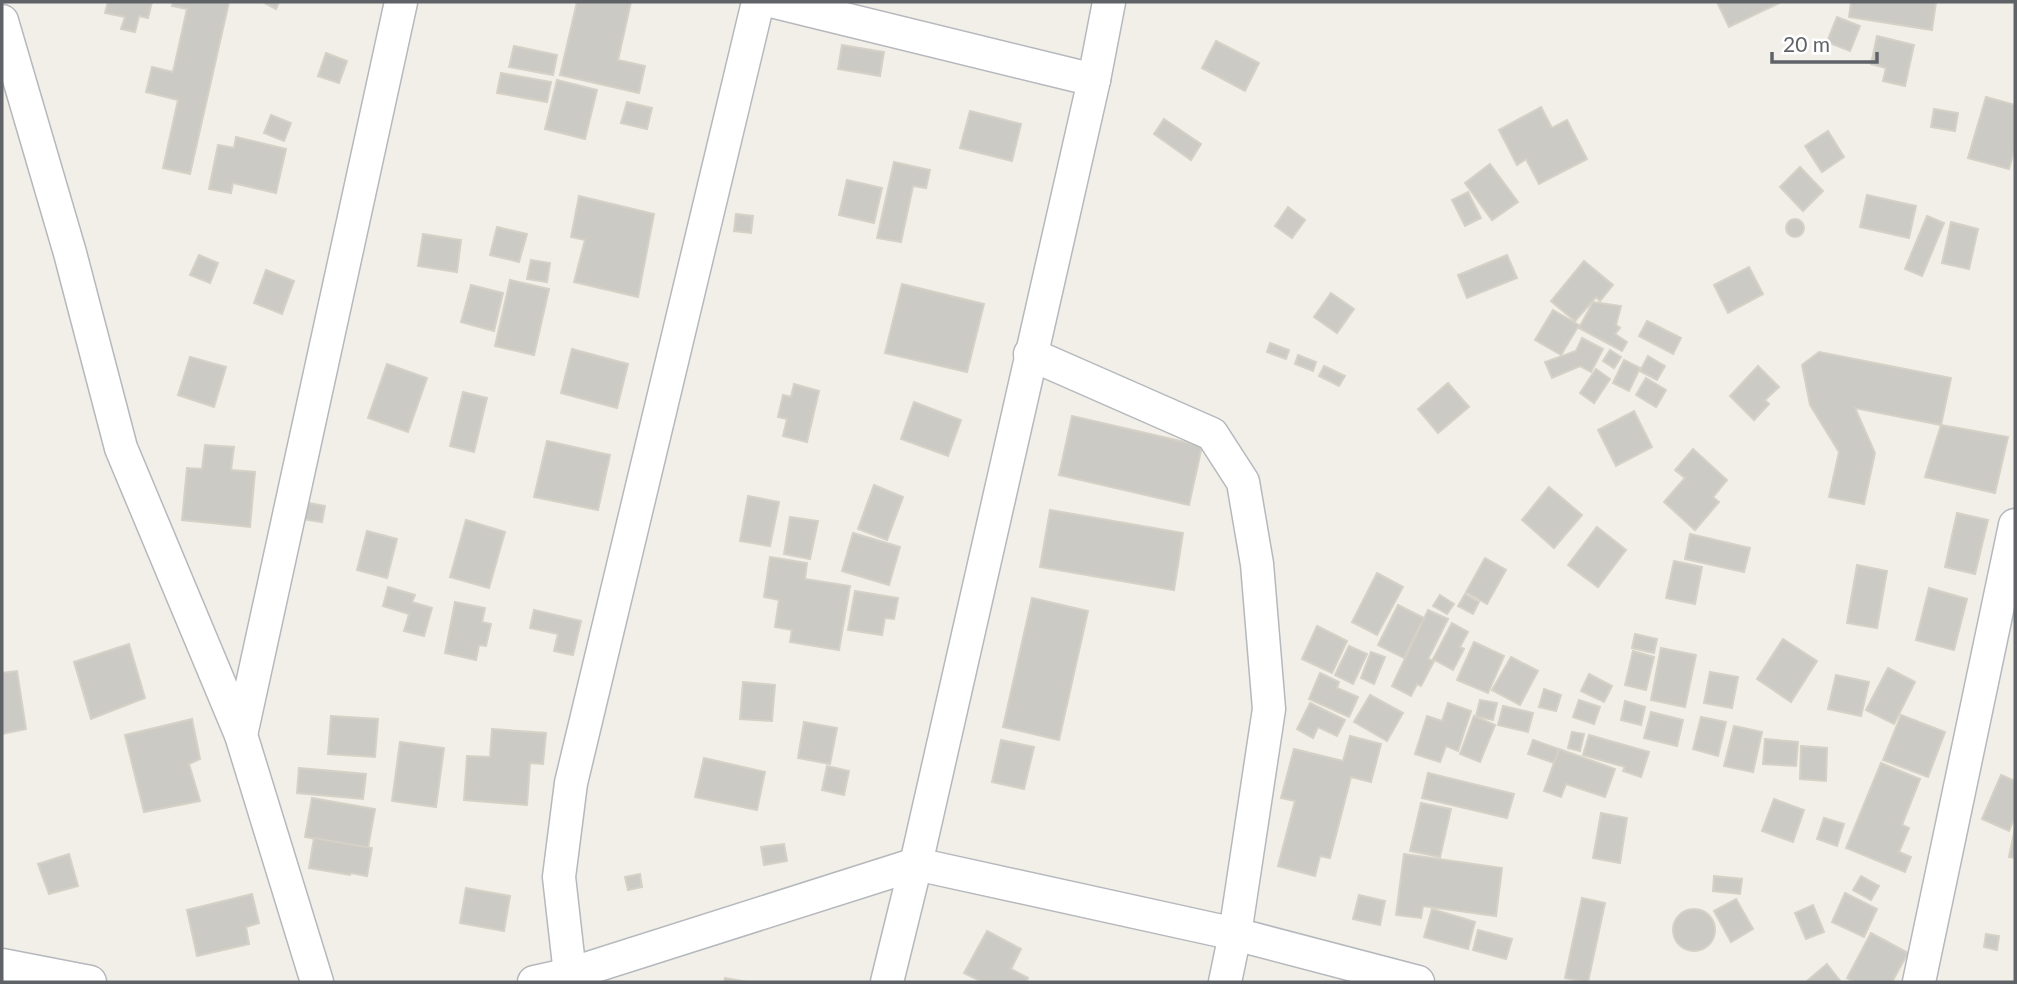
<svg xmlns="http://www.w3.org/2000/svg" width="2017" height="984" viewBox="0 0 2017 984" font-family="Lato,sans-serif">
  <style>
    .building { fill: #cccac5; stroke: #d6d1c6; stroke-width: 2 }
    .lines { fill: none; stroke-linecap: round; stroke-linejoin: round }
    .street-casing { stroke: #b5b8bc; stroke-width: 35 }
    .street { stroke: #fff; stroke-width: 32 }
  </style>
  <rect width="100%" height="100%" fill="#f1efe8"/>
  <g class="building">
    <path d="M108 2H152L148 18 139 16 135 32 121 29 125 17 105 13Z"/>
    <path d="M173 2H229L190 174 163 168 178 100 146 92 152 67 173 72 187 9 172 6Z"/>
    <path d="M263 2H279L276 9Z"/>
    <path d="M577 2H631L618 60 645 66 639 93 560 75Z"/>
    <path d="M1717 2H1778L1779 3 1729 27Z"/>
    <path d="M1851 2H1936L1932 30 1849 17Z"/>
    <path d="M1837 17 1860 26 1850 51 1827 42Z"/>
    <path d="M1877 36 1914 45 1905 86 1883 81 1886 68 1871 64Z"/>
    <path d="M1216 41 1259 63 1245 91 1202 68Z"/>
    <path d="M842 45 884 52 880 76 838 69Z"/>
    <path d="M514 46 557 55 553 75 509 67Z"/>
    <path d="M326 53 347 61 339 83 318 76Z"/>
    <path d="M501 73 551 82 547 102 497 93Z"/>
    <path d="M557 80 597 90 585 139 545 129Z"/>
    <path d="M1986 97 2015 105V147L2009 169 1968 158Z"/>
    <path d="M627 102 652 108 647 129 621 123Z"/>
    <path d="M1541 107 1552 128 1567 120 1587 159 1539 184 1526 159 1517 165 1499 130Z"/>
    <path d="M1934 109 1958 113 1955 131 1931 127Z"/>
    <path d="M970 111 1021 124 1012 161 960 148Z"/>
    <path d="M271 115 291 123 284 141 264 133Z"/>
    <path d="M1164 119 1201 144 1191 160 1154 134Z"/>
    <path d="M1828 131 1844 157 1822 172 1805 146Z"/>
    <path d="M236 137 286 149 276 193 233 183 231 193 209 189 218 145 234 148Z"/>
    <path d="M894 162 930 170 926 188 913 186 901 242 877 238Z"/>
    <path d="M1490 164 1518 202 1492 220 1465 183Z"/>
    <path d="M1800 167 1823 191 1803 211 1780 187Z"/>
    <path d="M847 180 882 188 874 223 839 215Z"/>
    <path d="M1468 192 1481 218 1465 226 1452 200Z"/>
    <path d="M1867 195 1916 206 1909 238 1860 227Z"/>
    <path d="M579 196 654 214 638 297 574 282 585 240 571 237Z"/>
    <path d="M1288 207 1305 220 1292 238 1275 226Z"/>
    <path d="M736 214 753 216 751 233 734 231Z"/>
    <path d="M1927 216 1944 223 1922 276 1905 269Z"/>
    <circle cx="1795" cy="228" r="9"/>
    <path d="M1951 222 1978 229 1969 269 1942 263Z"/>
    <path d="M497 227 527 234 519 262 490 255Z"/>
    <path d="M423 234 461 240 457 272 418 266Z"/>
    <path d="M199 255 218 263 210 283 190 275Z"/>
    <path d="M1507 255 1517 278 1467 298 1458 275Z"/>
    <path d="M531 260 550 263 547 282 527 279Z"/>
    <path d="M1584 261 1613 285 1600 301 1596 297 1575 321 1551 301Z"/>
    <path d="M1749 267 1763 294 1728 313 1714 285Z"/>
    <path d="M266 270 294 281 282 314 254 303Z"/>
    <path d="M510 280 549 289 534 355 495 346Z"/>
    <path d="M902 284 984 304 967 372 885 353Z"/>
    <path d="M471 285 503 293 494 331 461 322Z"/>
    <path d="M1331 293 1354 309 1337 333 1314 317Z"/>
    <path d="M1593 302 1621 306 1616 325 1620 328 1615 334 1627 342 1622 351 1579 328Z"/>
    <path d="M1553 310 1579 325 1561 355 1535 340Z"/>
    <path d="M1647 321 1681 338 1673 354 1639 336Z"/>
    <path d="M1582 338 1603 349 1591 372 1580 366 1552 378 1545 362 1576 351Z"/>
    <path d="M1270 343 1289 350 1286 359 1267 352Z"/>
    <path d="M572 349 628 364 617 408 561 393Z"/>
    <path d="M1610 350 1621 357 1614 368 1603 361Z"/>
    <path d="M1819 352 1951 378 1941 425 1855 408 1875 453 1864 504 1829 497 1839 452 1810 405 1802 365Z"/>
    <path d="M1298 355 1316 362 1313 371 1295 364Z"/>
    <path d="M1648 356 1665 366 1657 380 1640 371Z"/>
    <path d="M190 357 226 367 214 407 178 395Z"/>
    <path d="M1624 360 1640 368 1629 391 1613 383Z"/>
    <path d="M387 364 427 378 408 432 368 418Z"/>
    <path d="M1324 366 1345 376 1339 386 1319 376Z"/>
    <path d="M1758 366 1779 387 1765 400 1769 404 1754 420 1730 396Z"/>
    <path d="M1596 369 1610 379 1594 403 1580 393Z"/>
    <path d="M1646 378 1666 390 1656 407 1636 395Z"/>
    <path d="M1448 383 1469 407 1438 433 1418 409Z"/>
    <path d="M794 384 819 391 807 442 783 436 787 419 778 417 783 395 791 397Z"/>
    <path d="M463 392 487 398 474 452 450 446Z"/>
    <path d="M914 402 961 420 948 456 901 439Z"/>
    <path d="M1634 411 1652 447 1616 466 1598 430Z"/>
    <path d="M1072 416 1202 446 1189 505 1059 475Z"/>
    <path d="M1941 425 2008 437 1995 493 1925 477Z"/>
    <path d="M547 441 610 455 598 510 534 497Z"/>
    <path d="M205 445 234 447 231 470 255 472 250 527 182 520 187 468 202 469Z"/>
    <path d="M1693 449 1727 480 1713 497 1719 502 1695 530 1664 502 1685 478 1675 470Z"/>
    <path d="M874 485 903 497 887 540 858 529Z"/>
    <path d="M1549 487 1582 515 1554 548 1522 520Z"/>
    <path d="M748 496 779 502 770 546 740 541Z"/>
    <path d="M304 502 325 506 322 522 302 519Z"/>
    <path d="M1050 510 1183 533 1174 590 1040 567Z"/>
    <path d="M1957 513 1988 520 1975 574 1945 567Z"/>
    <path d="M790 517 818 521 810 559 784 554Z"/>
    <path d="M466 520 505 532 489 588 450 577Z"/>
    <path d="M1597 527 1626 550 1598 587 1568 565Z"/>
    <path d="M367 531 397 539 387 578 357 570Z"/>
    <path d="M853 533 900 547 889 585 842 571Z"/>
    <path d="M1690 534 1750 548 1744 572 1685 559Z"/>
    <path d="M770 557 807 563 805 579 850 586 839 650 790 642 792 630 775 627 779 600 764 597Z"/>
    <path d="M1485 558 1506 570 1487 604 1466 592Z"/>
    <path d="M1674 561 1702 567 1695 604 1666 598Z"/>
    <path d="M1857 565 1887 571 1877 628 1847 623Z"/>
    <path d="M1377 573 1403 587 1377 635 1352 622Z"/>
    <path d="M388 587 415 595 412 602 432 608 424 636 404 631 409 614 383 606Z"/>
    <path d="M1929 588 1967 599 1954 650 1916 640Z"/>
    <path d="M855 591 898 598 894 619 885 618 882 635 848 630Z"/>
    <path d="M1465 594 1479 602 1473 614 1458 606Z"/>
    <path d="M1440 595 1454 604 1447 614 1433 606Z"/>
    <path d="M1032 598 1088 611 1059 740 1003 727Z"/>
    <path d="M455 602 485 608 482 622 491 624 486 646 479 645 476 660 445 653Z"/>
    <path d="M1398 605 1424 618 1404 658 1378 645Z"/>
    <path d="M534 610 581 621 573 655 554 651 558 634 530 628Z"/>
    <path d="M1428 610 1448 619 1428 659 1434 661 1421 686 1417 684 1411 696 1392 686Z"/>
    <path d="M1452 623 1468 632 1460 647 1464 649 1453 670 1433 659Z"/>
    <path d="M1317 626 1347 641 1332 673 1302 659Z"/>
    <path d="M1635 634 1657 639 1654 653 1632 648Z"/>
    <path d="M1783 639 1817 661 1791 702 1757 679Z"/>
    <path d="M1474 642 1504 656 1488 693 1457 680Z"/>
    <path d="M129 644 145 698 91 719 74 662Z"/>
    <path d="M1349 646 1367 654 1353 684 1335 675Z"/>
    <path d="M1661 648 1696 655 1685 707 1651 700Z"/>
    <path d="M1633 651 1654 657 1646 690 1625 685Z"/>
    <path d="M1371 652 1385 657 1374 684 1361 678Z"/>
    <path d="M1511 657 1538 671 1520 705 1492 690Z"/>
    <path d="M1888 668 1915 682 1894 724 1866 710Z"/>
    <path d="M17 671 26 729 2 734V673Z"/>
    <path d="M1710 672 1738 677 1732 708 1704 703Z"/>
    <path d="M1320 673 1339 682 1337 688 1358 697 1349 717 1309 699Z"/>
    <path d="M1589 674 1612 686 1604 702 1581 691Z"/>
    <path d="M1836 675 1869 682 1861 716 1828 709Z"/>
    <path d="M743 682 775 685 772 721 740 719Z"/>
    <path d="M1544 689 1561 695 1556 711 1539 707Z"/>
    <path d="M1370 695 1403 713 1387 741 1354 722Z"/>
    <path d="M1480 700 1497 703 1493 720 1476 716Z"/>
    <path d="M1579 700 1600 707 1594 724 1573 717Z"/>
    <path d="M1625 701 1645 707 1641 725 1621 720Z"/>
    <path d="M1310 703 1345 720 1337 736 1318 727 1313 738 1297 729Z"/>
    <path d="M1448 703 1471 711 1458 751 1446 746 1440 762 1415 754 1427 716 1442 721Z"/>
    <path d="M1503 706 1533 713 1528 732 1498 725Z"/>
    <path d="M1651 712 1683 720 1677 746 1644 738Z"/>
    <path d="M1901 715 1945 732 1928 777 1883 760Z"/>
    <path d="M331 716 378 719 375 757 328 754Z"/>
    <path d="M1474 716 1495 725 1480 762 1460 754Z"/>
    <path d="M1701 717 1726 722 1718 756 1693 749Z"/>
    <path d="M192 719 200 759 189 764 200 801 144 812 125 735Z"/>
    <path d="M804 722 837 728 830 764 798 758Z"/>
    <path d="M1734 726 1762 732 1753 772 1724 766Z"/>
    <path d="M492 729 546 733 543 764 530 763 527 805 464 800 467 756 490 757Z"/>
    <path d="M1572 732 1584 734 1580 751 1568 748Z"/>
    <path d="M1589 735 1649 752 1641 777 1623 771 1625 767 1583 755Z"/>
    <path d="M1350 736 1381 744 1371 782 1351 777 1330 858 1320 856 1315 876 1278 866 1295 801 1281 798 1294 749 1343 761Z"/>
    <path d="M1765 739 1798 742 1796 766 1763 764Z"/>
    <path d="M1001 740 1034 747 1024 789 992 782Z"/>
    <path d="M1533 740 1559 749 1554 763 1528 754Z"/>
    <path d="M400 742 444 748 436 807 392 801Z"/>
    <path d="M1801 746 1827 748 1826 781 1800 779Z"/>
    <path d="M1559 749 1615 769 1605 797 1566 784 1561 797 1544 791Z"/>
    <path d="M704 758 765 772 757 810 695 797Z"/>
    <path d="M1881 763 1920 779 1902 825 1909 828 1899 852 1911 857 1905 872 1846 848Z"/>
    <path d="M827 766 849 771 844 795 822 790Z"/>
    <path d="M299 768 366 774 363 799 297 793Z"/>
    <path d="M1428 773 1514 794 1507 818 1422 798Z"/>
    <path d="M2001 775 2015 781V817L2009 831 1982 819Z"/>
    <path d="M312 798 375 809 368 848 305 837Z"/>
    <path d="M1774 799 1804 810 1793 842 1762 831Z"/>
    <path d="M1421 803 1451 809 1440 857 1410 851Z"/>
    <path d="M1601 813 1627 818 1620 863 1593 858Z"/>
    <path d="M1824 818 1844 824 1837 846 1817 839Z"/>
    <path d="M2015 828V858L2009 857Z"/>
    <path d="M314 838 372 848 367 876 351 873 350 875 309 868Z"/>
    <path d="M784 844 787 861 764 865 761 847Z"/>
    <path d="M69 854 78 886 49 894 38 864Z"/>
    <path d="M1404 854 1502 868 1496 916 1423 906 1421 918 1396 915Z"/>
    <path d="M640 874 642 887 628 890 625 877Z"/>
    <path d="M1714 876 1742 879 1740 894 1713 891Z"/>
    <path d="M1861 876 1879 886 1871 900 1853 890Z"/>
    <path d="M466 888 510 896 504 931 460 923Z"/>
    <path d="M1845 893 1877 909 1864 937 1832 922Z"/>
    <path d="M252 894 259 923 246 927 249 944 197 956 187 910Z"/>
    <path d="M1359 895 1385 901 1380 925 1353 919Z"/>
    <path d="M1582 898 1605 903 1588 982 1565 978Z"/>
    <path d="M1736 899 1753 929 1731 942 1714 911Z"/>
    <path d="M1813 905 1824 932 1806 939 1795 913Z"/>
    <path d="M1432 909 1475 922 1468 949 1424 937Z"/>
    <circle cx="1694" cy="930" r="21"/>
    <path d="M1478 930 1512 939 1506 959 1473 950Z"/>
    <path d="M987 931 1021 949 1011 969 1028 978 1026 982H982L964 973Z"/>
    <path d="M1871 933 1908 953 1892 982H1855L1847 978Z"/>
    <path d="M1986 934 1999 936 1997 950 1984 947Z"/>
    <path d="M1827 964 1841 982H1808L1807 981Z"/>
    <path d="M725 978 747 982H724Z"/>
  </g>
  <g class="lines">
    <g class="street-casing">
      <g id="street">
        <path d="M775 2 1094 80"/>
        <path d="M2 21 70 253 121 448 241 735 317 982"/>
        <path d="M1030 354 1212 434 1243 482 1257 564 1269 709 1235 934 1225 982"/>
        <path d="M241 735 401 2"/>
        <path d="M2 965 90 982"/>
        <path d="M570 974 559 877 571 783 758 2"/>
        <path d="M534 982 570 974 916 864 1235 934 1418 982"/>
        <path d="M887 982 916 864 1094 80 1109 2"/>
        <path d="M1919 982 2015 525"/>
      </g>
    </g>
    <use href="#street" class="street"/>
  </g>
  <rect width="2017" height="984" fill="none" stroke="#5f6368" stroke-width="7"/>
  <path d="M1772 52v10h105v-10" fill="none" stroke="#5f6368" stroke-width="3.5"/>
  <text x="1783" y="52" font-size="21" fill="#5f6368" stroke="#ffffff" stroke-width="5" paint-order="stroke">20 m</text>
</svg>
